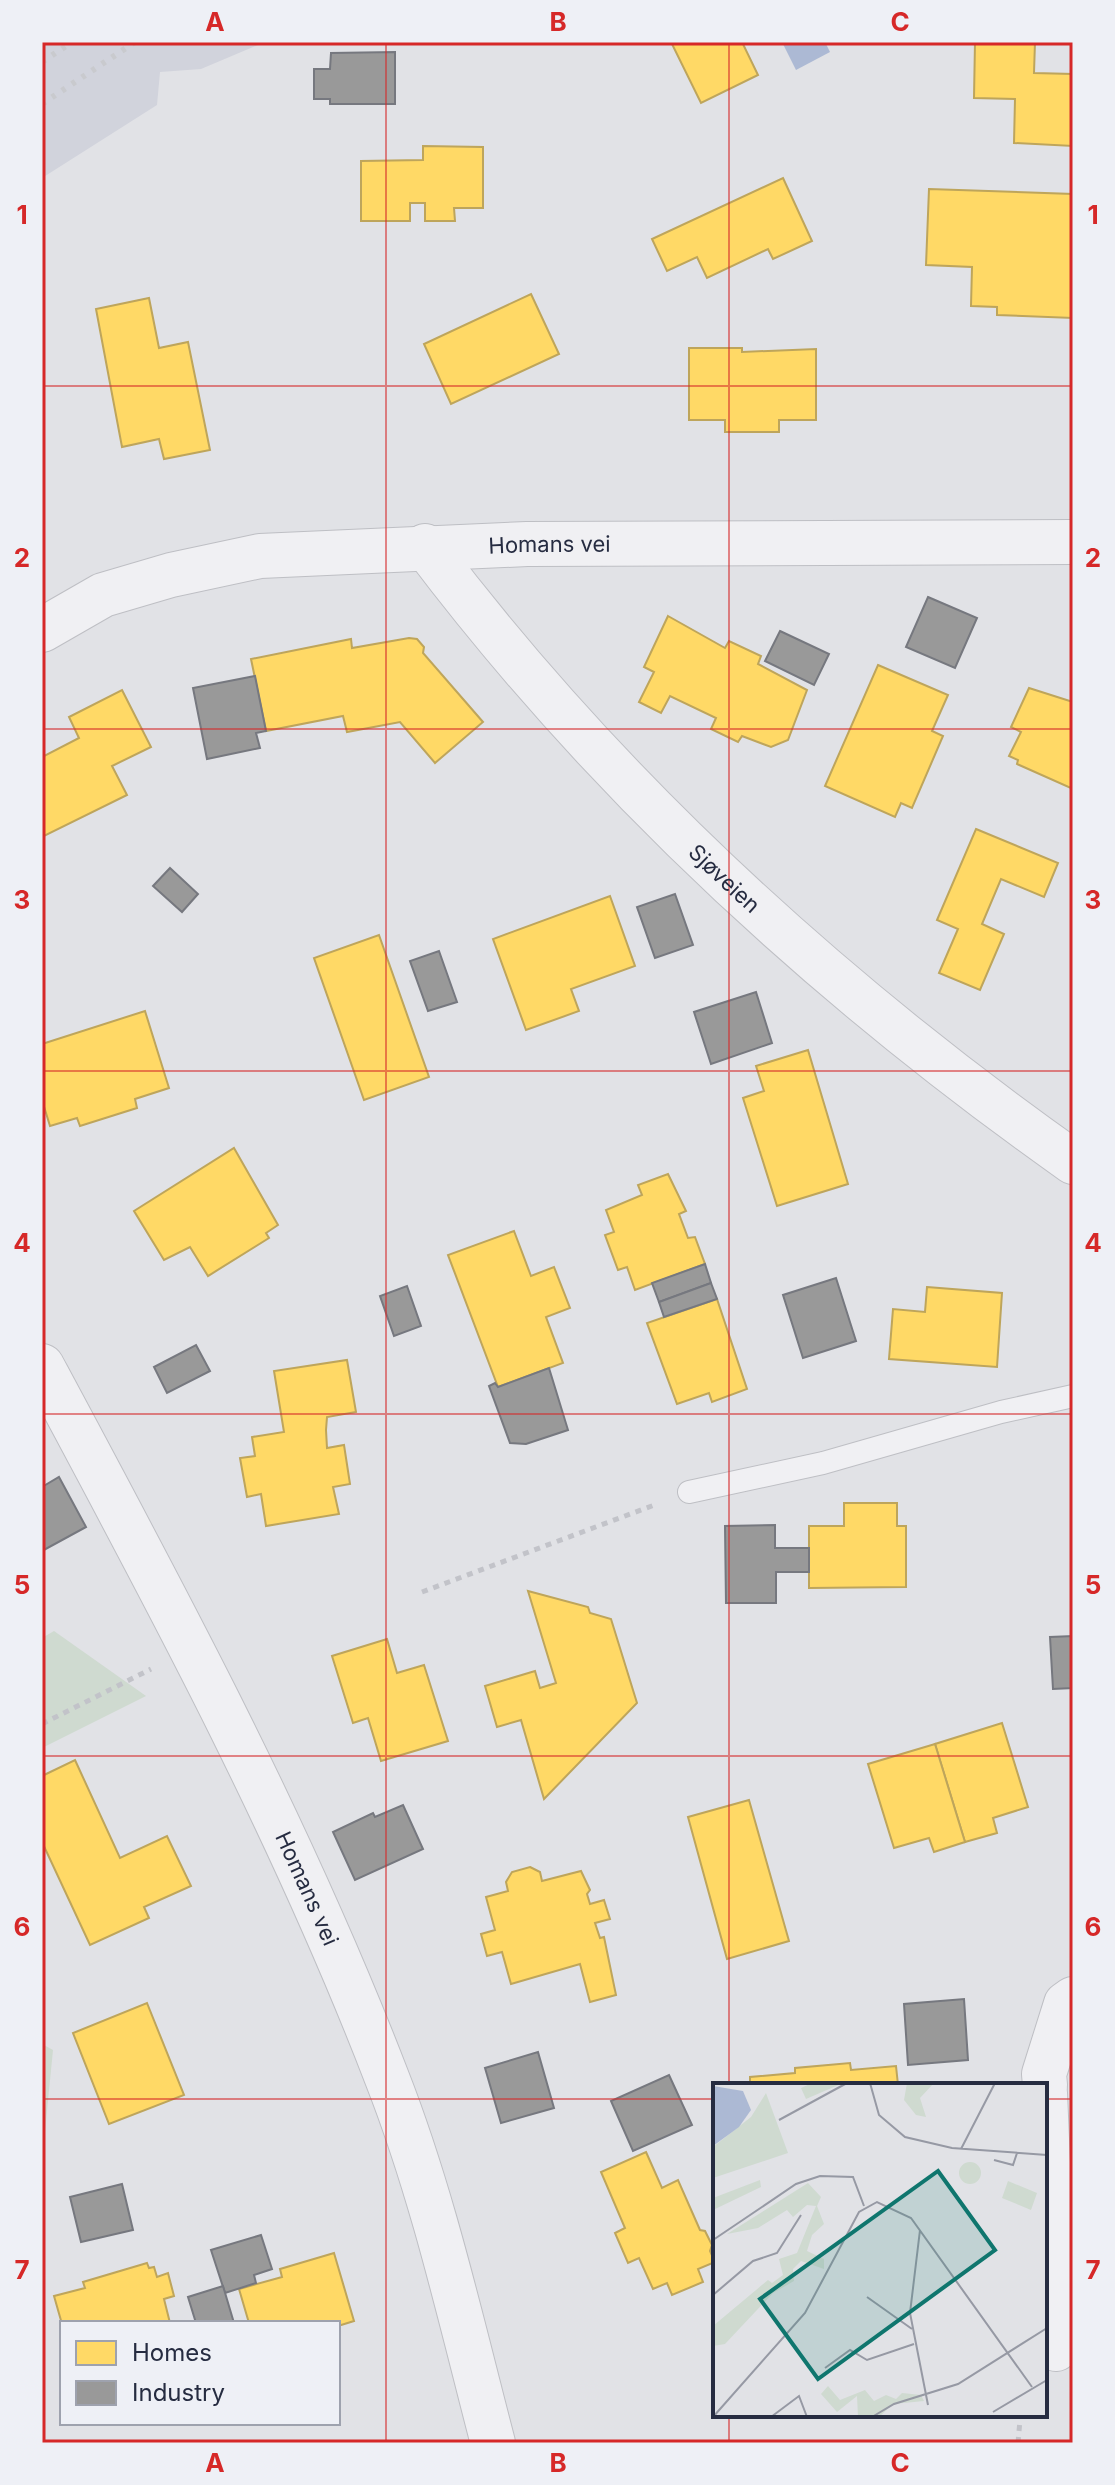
<svg xmlns="http://www.w3.org/2000/svg" width="1115" height="2485" viewBox="0 0 1115 2485" font-family="Inter,sans-serif">
  <style>
    .built { fill: #d1d3dc }
    .green { fill: #cfdad0 }
    .water { fill: #acb9d4 }
    .homes { fill: #ffd966; stroke: #bea55b; stroke-width: 2 }
    .industry { fill: #999; stroke: #76787f; stroke-width: 2 }
    .lines { fill: none; stroke-linecap: round; stroke-linejoin: round }
    .service-casing { stroke: #bebfc4; stroke-width: 24 }
    .minor-casing { stroke: #bebfc4; stroke-width: 46 }
    .path { stroke: #c2c3c9; stroke-width: 5; stroke-dasharray: 6 6; stroke-linecap: butt }
    .service { stroke: #f0f0f3; stroke-width: 22 }
    .minor { stroke: #f0f0f3; stroke-width: 44 }
    .rail { stroke: #c9cace; stroke-width: 6; stroke-dasharray: 4 8; stroke-linecap: butt }
    .grid { fill: none; stroke: #d62828; stroke-width: 2; stroke-opacity: 0.55 }
    .labels { text-anchor: middle; stroke-width: 8; stroke-linejoin: round; paint-order: stroke }
    .street-label { font-size: 22px; fill: #262c41; stroke: #eef0f6 }
    .inset-road { fill: none; stroke: #9699a4; stroke-width: 2 }
    .view { fill: #0f766e; fill-opacity: 0.15; stroke: #0f766e; stroke-width: 4 }
    .inset-edge { fill: none; stroke: #262c41; stroke-width: 4 }
    .neatline { fill: none; stroke: #d62828; stroke-width: 3 }
    .grid-label { font-size: 26px; text-anchor: middle; font-weight: bold; fill: #d62828 }
  </style>
  <rect width="100%" height="100%" fill="#e1e2e6"/>
  <path class="built" d="M42 42H265L201 69 160 72 157 105 42 178Z"/>
  <g class="green">
    <path d="M54 1631 146 1696 42 1748V1638Z"/>
    <path d="M42 2044 53 2050 42 2161Z"/>
  </g>
  <path class="water" d="M782 42H825L830 52 796 70Z"/>
  <g class="homes">
    <path d="M671 42H742L758 75 701 103Z"/>
    <path d="M975 42H1035L1034 73 1073 74V146L1014 143 1015 99 974 98Z"/>
    <path d="M423 146 483 147V208H454L455 221H425V203H410V221H361V161L423 160Z"/>
    <path d="M783 178 812 241 773 259 768 249 707 278 697 257 667 271 652 239Z"/>
    <path d="M929 189 1073 194V318L997 315V307L971 306 972 267 926 265Z"/>
    <path d="M531 294 559 354 451 404 424 344Z"/>
    <path d="M149 298 159 348 188 342 210 450 164 459 159 439 122 447 96 309Z"/>
    <path d="M689 348H742V352L816 349V420H779V432H725V420H689Z"/>
    <path d="M668 616 725 648 729 641 761 656 758 664 807 690 788 740 771 747 742 736 738 742 711 729 716 718 670 696 661 713 639 702 654 672 644 667Z"/>
    <path d="M409 638 417 639 424 647 423 653 483 722 435 763 400 722 347 732 343 716 266 731 251 659 351 639 352 648Z"/>
    <path d="M878 665 948 695 932 731 943 736 912 808 901 803 895 817 825 786Z"/>
    <path d="M1029 688 1073 702V789L1017 764 1018 760 1009 756 1021 732 1011 727Z"/>
    <path d="M122 690 151 747 112 766 127 795 42 837V757L79 738 69 717Z"/>
    <path d="M976 829 1058 863 1044 897 1001 879 982 924 1004 934 980 990 939 973 958 929 937 920Z"/>
    <path d="M610 896 635 966 571 989 579 1011 526 1030 493 939Z"/>
    <path d="M379 935 429 1077 364 1100 314 958Z"/>
    <path d="M145 1011 169 1088 135 1099 137 1108 80 1126 77 1118 50 1126 42 1100V1044Z"/>
    <path d="M808 1050 848 1184 777 1206 743 1098 764 1091 756 1066Z"/>
    <path d="M234 1148 278 1225 266 1233 269 1238 208 1276 190 1247 164 1260 134 1211Z"/>
    <path d="M668 1174 686 1211 679 1214 688 1238 695 1237 705 1264 635 1290 627 1267 618 1270 605 1235 614 1232 606 1210 642 1195 638 1185Z"/>
    <path d="M514 1231 531 1276 554 1267 570 1308 546 1317 563 1363 498 1387 448 1255Z"/>
    <path d="M927 1287 1002 1293 997 1367 889 1359 893 1309 925 1312Z"/>
    <path d="M717 1299 747 1389 712 1402 709 1393 677 1404 647 1323Z"/>
    <path d="M347 1360 356 1412 327 1417 326 1430 327 1448 344 1445 350 1484 333 1487 339 1514 266 1526 261 1494 247 1497 240 1458 255 1456 252 1437 284 1432 274 1371Z"/>
    <path d="M844 1503H897V1526H906V1587L809 1588V1526H844Z"/>
    <path d="M528 1591 588 1607 590 1613 611 1619 637 1703 544 1799 521 1720 497 1727 485 1686 535 1671 540 1688 556 1683Z"/>
    <path d="M387 1639 397 1673 424 1665 448 1741 381 1761 368 1718 353 1723 332 1656Z"/>
    <path d="M1002 1723 1028 1807 993 1818 997 1833 965 1842 935 1744Z"/>
    <path d="M935 1744 965 1842 934 1852 929 1838 894 1848 868 1764Z"/>
    <path d="M75 1760 120 1858 167 1836 191 1886 144 1907 149 1918 90 1945 42 1842V1776Z"/>
    <path d="M749 1800 789 1941 727 1959 688 1817Z"/>
    <path d="M530 1867 540 1872 542 1881 581 1871 590 1890 587 1894 590 1904 604 1900 610 1919 595 1923 600 1938 604 1937 616 1995 590 2002 580 1964 511 1984 502 1952 487 1956 481 1934 495 1930 486 1897 508 1891 506 1882 512 1872Z"/>
    <path d="M147 2003 184 2095 109 2124 73 2033Z"/>
    <path d="M850 2063 851 2070 896 2066 898 2085H750V2077L795 2073V2068Z"/>
    <path d="M646 2152 662 2188 678 2180 700 2230 705 2231 712 2245 710 2251 715 2262 698 2269 703 2282 672 2295 667 2283 653 2289 639 2258 628 2263 615 2233 625 2228 601 2172Z"/>
    <path d="M334 2253 354 2321 338 2326 249 2323 239 2289 282 2277 280 2269Z"/>
    <path d="M147 2263 149 2268 154 2267 157 2277 168 2273 174 2296 164 2299 170 2323 62 2324 54 2296 85 2288 83 2282Z"/>
  </g>
  <g class="industry">
    <path d="M395 52V104H330V99H314V69H330L331 53Z"/>
    <path d="M928 597 977 618 955 668 906 647Z"/>
    <path d="M780 631 829 654 814 685 765 661Z"/>
    <path d="M255 676 266 731 256 733 260 748 207 759 193 688Z"/>
    <path d="M170 868 198 894 182 912 153 886Z"/>
    <path d="M675 894 693 945 655 958 637 907Z"/>
    <path d="M439 951 457 1002 428 1011 410 961Z"/>
    <path d="M756 992 772 1043 711 1064 694 1012Z"/>
    <path d="M705 1264 711 1283 659 1302 652 1283Z"/>
    <path d="M836 1278 856 1341 803 1358 783 1295Z"/>
    <path d="M711 1283 717 1299 664 1317 659 1302Z"/>
    <path d="M407 1286 421 1326 394 1336 380 1296Z"/>
    <path d="M196 1345 210 1371 167 1393 154 1367Z"/>
    <path d="M549 1368 568 1430 526 1444 510 1443 489 1386 495 1383 498 1387Z"/>
    <path d="M59 1477 86 1527 42 1551V1487Z"/>
    <path d="M775 1525V1548H809V1572H776V1603H726L725 1526Z"/>
    <path d="M1073 1636V1688L1053 1689 1050 1637Z"/>
    <path d="M403 1805 423 1849 355 1880 333 1832 373 1813 375 1817Z"/>
    <path d="M964 1999 968 2060 908 2065 904 2004Z"/>
    <path d="M538 2052 554 2108 501 2123 485 2068Z"/>
    <path d="M669 2075 692 2125 633 2151 611 2101Z"/>
    <path d="M122 2184 133 2230 81 2242 70 2197Z"/>
    <path d="M261 2235 272 2269 254 2275 256 2283 225 2293 211 2250Z"/>
    <path d="M223 2286 234 2323H196L188 2297Z"/>
  </g>
  <g class="lines">
    <g class="service-casing">
      <path id="service" d="M689 1492 823 1463 1001 1412 1073 1396"/>
    </g>
    <g class="minor-casing">
      <g id="minor">
        <path id="s1" d="M425 546C606 786 827 988 1073 1162"/>
        <path id="s2" d="M42 630 103 595 171 575 260 556 527 544 1073 542"/>
        <path id="s3" d="M42 1366C167 1599 292 1831 387 2078 433 2195 461 2321 493 2443"/>
        <path d="M1045 2085 1044 2074 1066 2004 1073 1999"/>
        <path d="M1045 2093 1056 2349"/>
      </g>
    </g>
    <g class="path">
      <path d="M422 1592 657 1504"/>
      <path d="M42 1724 151 1669"/>
      <path d="M1018 2443 1020 2420"/>
    </g>
    <use href="#service" class="service"/>
    <use href="#minor" class="minor"/>
    <g class="rail">
      <path d="M42 62 72 42"/>
      <path d="M42 104 135 42"/>
    </g>
  </g>
  <path class="grid" d="M386 42V2443M729 42V2085M42 386H1073M42 729H1073M42 1071H1073M42 1414H1073M42 1756H1073M42 2099H715M1045 2099H1073M729 2415V2443"/>
  <g class="labels">
    <g class="street-label">
      <text dy="8" stroke="none"><textPath href="#s2" startOffset="522">Homans vei</textPath></text>
      <text dy="8" stroke="none"><textPath href="#s1" startOffset="448">Sjøveien</textPath></text>
      <text dy="8" stroke="none"><textPath href="#s3" startOffset="586">Homans vei</textPath></text>
    </g>
  </g>
  <g transform="translate(713 2083)">
    <rect width="334" height="334" fill="#e1e2e6"/>
    <path d="M99 0H130L93 16 88 5ZM194 0H221L207 15 213 34 203 32 191 17ZM53 10 75 70 0 95V64L38 34ZM246 90a11 11 0 1 1 22 0a11 11 0 1 1-22 0ZM47 97 48 104 0 127V115ZM295 98 324 110 318 127 289 115ZM95 100 108 114 104 123 111 141 99 152 94 168 111 176V186L88 178 80 186 81 198 60 210 12 261 0 263V243L55 197 59 200 70 192 66 176 84 170 103 123 94 122 80 134 74 127 45 145 14 151ZM115 303 127 317 152 307 161 318 173 312 183 316 189 310 208 312 211 318 180 321 166 334H145L144 313 124 329 108 311Z" fill="#cfdad0"/>
    <path d="M0 3 30 8 38 27 26 44 0 63Z" fill="#acb9d4"/>
    <path class="inset-road" d="M157 0 166 32 192 54 239 65 334 72M66 37 134 0M248 66 282 0M281 77 300 82 304 70M207 147 197 230 215 322M0 157 83 101 107 93 140 94 151 123M0 212 40 178 64 170 88 132M154 214 199 246M112 285 137 267 154 277 201 261M280 329 334 297M0 334 92 230 146 129 164 119 198 135 319 304M58 334 86 313 94 334M159 334 181 321 245 301 334 245"/>
    <path class="view" d="M225 88 282 167 105 296 47 216Z"/>
    <rect width="334" height="334" class="inset-edge"/>
  </g>
  <rect width="1115" height="2485" fill="none" stroke="#eef0f6" stroke-width="88"/>
  <rect x="60" y="2321" width="280" height="104" fill="#eef0f6" stroke="#9ea2ae" stroke-width="2"/>
  <rect x="76" y="2341" width="40" height="24" fill="#ffd966" stroke="#9ea2ae" stroke-width="2"/>
  <text x="132" y="2361" font-size="24" fill="#262c41">Homes</text>
  <rect x="76" y="2381" width="40" height="24" fill="#999999" stroke="#9ea2ae" stroke-width="2"/>
  <text x="132" y="2401" font-size="24" fill="#262c41">Industry</text>
  <rect x="44" y="44" width="1027" height="2397" class="neatline"/>
  <g class="grid-label">
    <text x="215" y="31">A</text>
    <text x="558" y="31">B</text>
    <text x="900" y="31">C</text>
    <text x="22" y="224">1</text>
    <text x="1093" y="224">1</text>
    <text x="22" y="567">2</text>
    <text x="1093" y="567">2</text>
    <text x="22" y="909">3</text>
    <text x="1093" y="909">3</text>
    <text x="22" y="1252">4</text>
    <text x="1093" y="1252">4</text>
    <text x="22" y="1594">5</text>
    <text x="1093" y="1594">5</text>
    <text x="22" y="1936">6</text>
    <text x="1093" y="1936">6</text>
    <text x="22" y="2279">7</text>
    <text x="1093" y="2279">7</text>
    <text x="215" y="2472">A</text>
    <text x="558" y="2472">B</text>
    <text x="900" y="2472">C</text>
  </g>
</svg>
